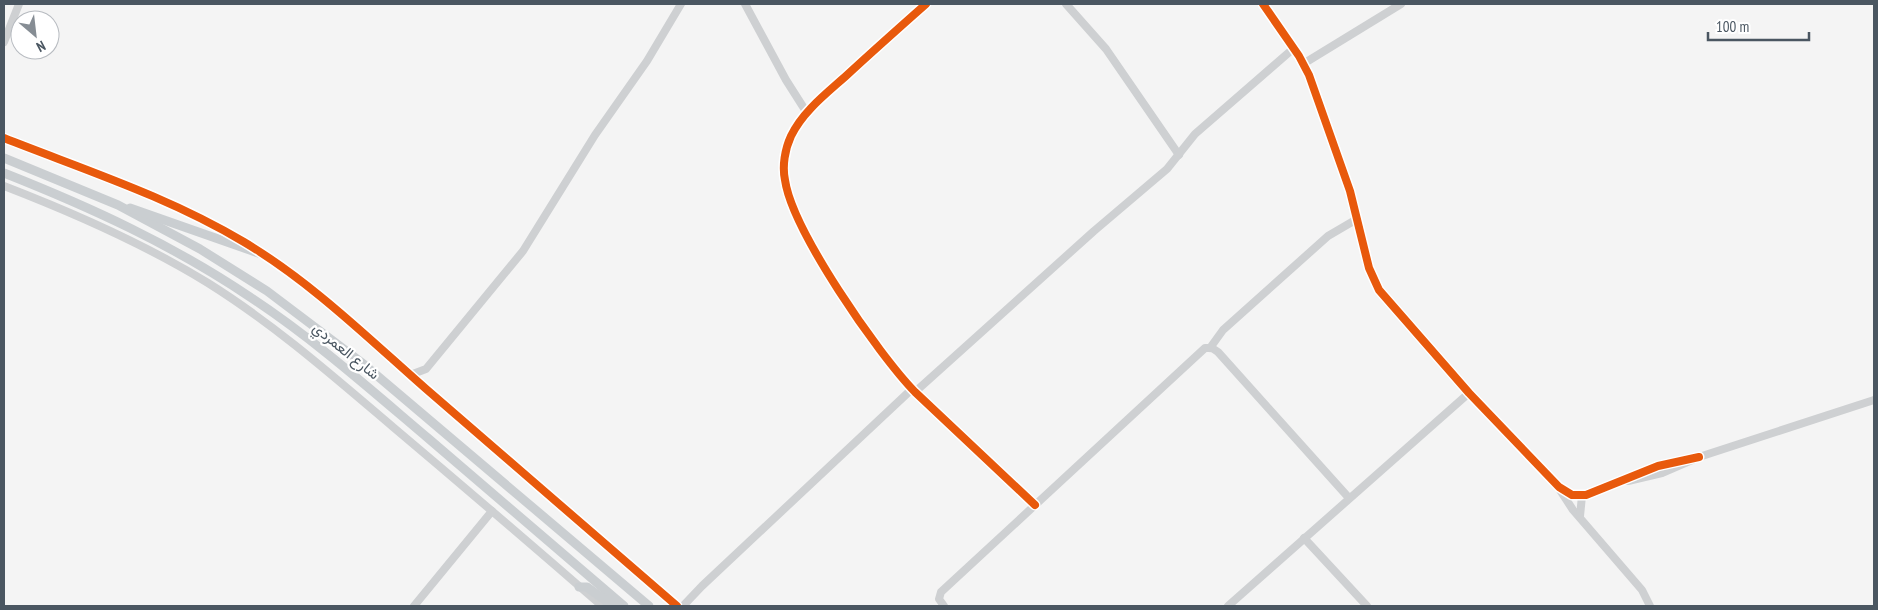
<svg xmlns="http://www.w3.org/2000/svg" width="1878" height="610" viewBox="0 0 1878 610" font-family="'PT Sans Narrow',Vazirmatn,sans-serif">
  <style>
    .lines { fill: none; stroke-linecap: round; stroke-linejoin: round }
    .minor { stroke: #ced0d2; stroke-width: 8 }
    .major { stroke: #caced1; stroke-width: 9 }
    .cycleway-casing { stroke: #fff; stroke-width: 11 }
    .cycleway { stroke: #e8590c; stroke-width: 8 }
    .labels { text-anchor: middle; stroke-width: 4.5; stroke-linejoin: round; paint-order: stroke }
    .street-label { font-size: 15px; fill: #4a5661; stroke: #fff }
  </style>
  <rect width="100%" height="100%" fill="#f4f4f4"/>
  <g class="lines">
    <g class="minor">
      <path d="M745 4 786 80 807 113"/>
      <path d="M926 4C900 27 873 51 847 75 827 93 803 111 791 136 785 149 782 166 785 180 792 230 878 354 915 392L1035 505"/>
      <path d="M1066 4 1106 49 1179 155"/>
      <path d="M1263 4 1299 56 1309 75 1350 191 1369 268 1379 290 1469 393 1559 487 1572 495H1586L1658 466 1699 457"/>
      <path d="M4 42 19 4"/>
      <path d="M1303 64 1401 4"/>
      <path d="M4 138C85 170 169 197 244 242 311 282 367 337 425 388 509 461 593 533 677 606"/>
      <path d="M4 186C74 213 143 243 208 283 275 325 333 376 393 427 463 486 533 546 602 606"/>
      <path d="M1210 348 1223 330 1328 236 1357 219"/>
      <path d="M410 375 426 369 523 251 595 135 647 61 681 4"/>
      <path d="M915 392 1094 231 1167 169 1195 134 1294 48"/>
      <path d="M1628 481 1662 473 1699 457 1874 400"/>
      <path d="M1560 490 1573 510 1642 590 1650 606"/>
      <path d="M1580 516 1582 496"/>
      <path d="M1304 538 1367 606"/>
      <path d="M414 606 492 511"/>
      <path d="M683 606 702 586 912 389"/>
      <path d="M944 606 939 599 941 592 1205 348H1212L1218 352 1349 498"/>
      <path d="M1228 606 1469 393"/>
    </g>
    <g class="major">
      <path d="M4 158 118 205 200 249 267 291 361 362 649 606"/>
      <path d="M4 173C90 207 173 245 250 297 314 339 371 390 429 439 494 495 559 551 624 606"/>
      <path d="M130 208 264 255"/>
      <path d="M579 587H587L613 606"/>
    </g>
    <g class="cycleway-casing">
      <g id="cycleway">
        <path d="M926 4C900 27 873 51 847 75 827 93 803 111 791 136 785 149 782 166 785 180 792 230 878 354 915 392L1035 505"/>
        <path d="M1263 4 1299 56 1309 75 1350 191 1369 268 1379 290 1469 393 1559 487 1572 495H1586L1658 466 1699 457"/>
        <path d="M4 138C85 170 169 197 244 242 311 282 367 337 425 388 509 461 593 533 677 606"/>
      </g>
    </g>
    <use href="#cycleway" class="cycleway"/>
  </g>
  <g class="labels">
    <g class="street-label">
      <text transform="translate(346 351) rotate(39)" y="5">شارع العمردي</text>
    </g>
  </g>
  <rect width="1878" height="610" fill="none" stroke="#4a5661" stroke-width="10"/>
  <g transform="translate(35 35) rotate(152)"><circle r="24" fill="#ffffff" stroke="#b7bbc0"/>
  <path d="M0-4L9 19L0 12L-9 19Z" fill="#868d94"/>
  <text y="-8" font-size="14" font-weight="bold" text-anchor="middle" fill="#4a5661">N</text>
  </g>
  <path d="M1708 32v8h101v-8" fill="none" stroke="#4a5661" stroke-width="2.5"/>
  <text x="1716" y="32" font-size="15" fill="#4a5661" stroke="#ffffff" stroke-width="4" paint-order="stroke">100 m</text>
</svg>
